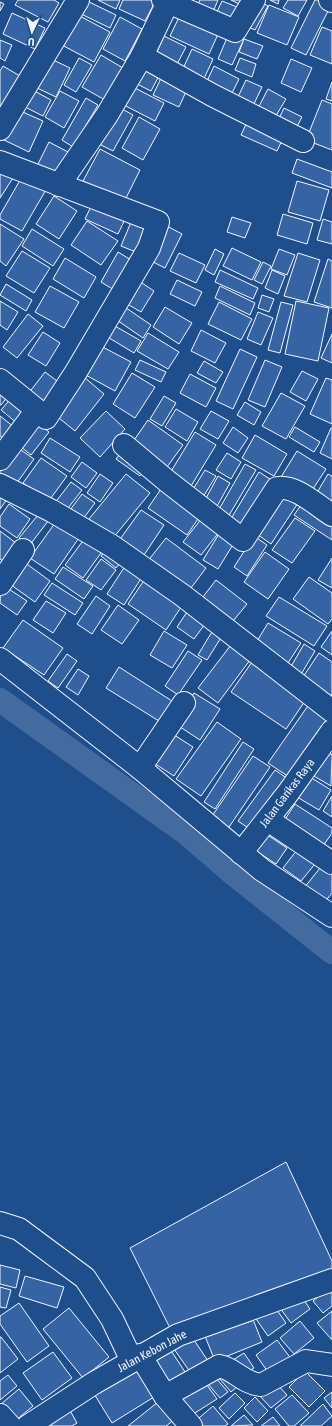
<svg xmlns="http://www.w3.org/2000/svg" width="332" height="1426" viewBox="0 0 332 1426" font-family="'Asap Condensed',sans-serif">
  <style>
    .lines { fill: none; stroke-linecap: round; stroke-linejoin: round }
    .canal { stroke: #446ba0; stroke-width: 24 }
    .building { fill: #3563a3; stroke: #f2f6ff }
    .minor-casing { stroke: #f2f6ff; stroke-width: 24 }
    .minor { stroke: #1f4e8c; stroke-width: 22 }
    .labels { text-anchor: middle; stroke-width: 3; stroke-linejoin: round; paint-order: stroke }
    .street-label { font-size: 12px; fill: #f2f6ff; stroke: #1f4e8c }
  </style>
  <rect width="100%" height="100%" fill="#1f4e8c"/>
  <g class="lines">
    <path class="canal" d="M0 700 186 833 230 871 332 952"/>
  </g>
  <g class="building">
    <path d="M18 0H54L59 3 48 22 15 5Z"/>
    <path d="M85 0 116 15 110 28 75 11Z"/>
    <path d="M98 0H120L116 9Z"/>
    <path d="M123 0H151L155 2 145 21 119 9Z"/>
    <path d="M200 0H218L212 14 196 8Z"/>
    <path d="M231 0H243L241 5Z"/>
    <path d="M257 0 268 6 255 30 244 25Z"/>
    <path d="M270 0H279L278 4Z"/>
    <path d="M288 0H307L298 16 283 8Z"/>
    <path d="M315 0H321L331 5 306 55 291 48Z"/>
    <path d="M222 1 237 7 231 23 215 16Z"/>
    <path d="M0 2 4 4 0 11Z"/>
    <path d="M269 5 299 17 287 45 257 33Z"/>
    <path d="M182 11 220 30 209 54 170 36Z"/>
    <path d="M12 13 45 28 35 49 3 34Z"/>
    <path d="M76 14 110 32 94 62 60 44Z"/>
    <path d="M120 17 142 29 125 61 103 49Z"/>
    <path d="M322 27 332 31V64L310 55Z"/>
    <path d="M229 33 244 39 232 65 218 59Z"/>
    <path d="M164 36 186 47 175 68 154 58Z"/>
    <path d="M244 39 263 46 257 59 239 52Z"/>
    <path d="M0 40 12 45 5 61 0 58Z"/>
    <path d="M192 49 213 59 202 83 181 73Z"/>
    <path d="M101 55 123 68 105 100 82 87Z"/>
    <path d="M47 57 70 68 56 97 33 86Z"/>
    <path d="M79 58 92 65 76 92 64 85Z"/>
    <path d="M240 58 256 64 252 77 235 70Z"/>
    <path d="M291 59 312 68 301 92 281 83Z"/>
    <path d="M142 63 161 72 151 91 133 82Z"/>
    <path d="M3 66 20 76 0 110V71Z"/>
    <path d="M214 66 239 79 232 93 207 81Z"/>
    <path d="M163 74 189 85 179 107 153 95Z"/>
    <path d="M246 80 262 87 252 108 236 101Z"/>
    <path d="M332 82V101L326 99Z"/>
    <path d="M129 85 164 103 155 121 120 103Z"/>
    <path d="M27 87 51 100 43 116 19 104Z"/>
    <path d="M268 89 286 99 274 119 257 110Z"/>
    <path d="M60 91 79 101 64 128 45 117Z"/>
    <path d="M86 98 98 105 73 147 62 140Z"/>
    <path d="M322 100 332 104V150L306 140Z"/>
    <path d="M115 105 133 115 113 151 95 142Z"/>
    <path d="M284 108 302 117 293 134 276 125Z"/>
    <path d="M16 109 43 121 29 152 2 139Z"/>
    <path d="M139 117 160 129 143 160 122 148Z"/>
    <path d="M248 120 284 136 277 151 241 135Z"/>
    <path d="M49 142 68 152 55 178 36 168Z"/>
    <path d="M100 149 140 170 124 202 83 181Z"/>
    <path d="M297 159 332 172V188L292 173Z"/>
    <path d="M0 169 13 178 0 198Z"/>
    <path d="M23 175 47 188 22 231 0 219V215Z"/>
    <path d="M297 181 329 190 320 221 288 212Z"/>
    <path d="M54 196 77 211 59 239 36 224Z"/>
    <path d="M94 200 127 215 118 234 85 219Z"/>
    <path d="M283 214 313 223 307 244 277 235Z"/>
    <path d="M134 215 154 224 141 254 121 246Z"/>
    <path d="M232 217 251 223 245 238 227 232Z"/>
    <path d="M323 219 332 222V244L317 240Z"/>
    <path d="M87 221 118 241 101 265 71 245Z"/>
    <path d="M0 224 24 239 6 266 0 261Z"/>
    <path d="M165 225 182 234 165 268 147 259Z"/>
    <path d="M32 229 64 249 53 266 22 246Z"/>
    <path d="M232 248 261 262 252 280 223 266Z"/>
    <path d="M215 249 224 254 214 275 205 270Z"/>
    <path d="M279 249 295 255 287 275 271 269Z"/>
    <path d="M22 251 50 268 34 293 6 276Z"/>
    <path d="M118 252 136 263 119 293 101 282Z"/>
    <path d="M179 253 205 265 196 283 170 271Z"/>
    <path d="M298 253 320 260 307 302 284 296Z"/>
    <path d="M65 258 96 277 84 298 53 279Z"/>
    <path d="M328 259 332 261V308L314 302Z"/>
    <path d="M263 262 271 266 262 284 254 280Z"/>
    <path d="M220 270 258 288 253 299 215 282Z"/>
    <path d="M272 270 285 276 278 294 265 288Z"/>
    <path d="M136 279 154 291 141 312 122 301Z"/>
    <path d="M177 280 202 292 195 306 170 294Z"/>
    <path d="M6 284 32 300 26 311 0 295Z"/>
    <path d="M50 286 79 302 64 328 35 312Z"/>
    <path d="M220 286 255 303 250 315 215 298Z"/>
    <path d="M262 295 274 299 269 312 258 308Z"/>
    <path d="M0 301 18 312 7 330 0 325Z"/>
    <path d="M296 301 329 308 318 361 285 354Z"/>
    <path d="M219 302 252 319 241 340 208 324Z"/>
    <path d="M281 302 293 305 280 353 268 350Z"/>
    <path d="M119 303 151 325 143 338 111 316Z"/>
    <path d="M165 307 192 323 179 344 153 327Z"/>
    <path d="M258 312 273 318 261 345 247 339Z"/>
    <path d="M28 314 43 326 17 358 3 347Z"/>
    <path d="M108 322 141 341 134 353 101 333Z"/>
    <path d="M201 330 226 343 215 363 191 351Z"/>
    <path d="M43 332 60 343 46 366 28 355Z"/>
    <path d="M148 333 179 352 168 369 137 351Z"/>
    <path d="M332 334V363L321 358Z"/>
    <path d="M97 344 131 362 115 391 82 373Z"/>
    <path d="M240 349 257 357 233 409 216 401Z"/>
    <path d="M140 360 166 372 161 382 135 370Z"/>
    <path d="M265 360 282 367 265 407 248 400Z"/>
    <path d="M204 361 223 372 216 383 197 373Z"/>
    <path d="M302 371 318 379 306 401 290 392Z"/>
    <path d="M45 372 65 387 48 409 28 394Z"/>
    <path d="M132 373 155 387 135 418 113 404Z"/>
    <path d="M190 374 216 388 206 407 180 393Z"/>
    <path d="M84 377 104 394 75 431 54 414Z"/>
    <path d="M326 378 332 380V424L310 414Z"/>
    <path d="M0 381 12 391 1 405H0Z"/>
    <path d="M281 393 305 406 286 439 262 426Z"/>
    <path d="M13 396 29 410 17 423 1 410Z"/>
    <path d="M164 396 176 403 162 426 150 419Z"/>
    <path d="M245 402 261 412 254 425 237 415Z"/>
    <path d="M176 409 198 422 187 441 165 427Z"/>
    <path d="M106 411 125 429 100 457 80 438Z"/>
    <path d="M211 411 229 421 218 439 200 429Z"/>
    <path d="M0 416 14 427 5 439 0 436Z"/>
    <path d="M33 420 49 432 31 455 16 443Z"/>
    <path d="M148 420 183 445 167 467 132 443Z"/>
    <path d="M233 427 248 438 238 453 223 443Z"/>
    <path d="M295 427 320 442 314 452 289 437Z"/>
    <path d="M331 428H332V459L320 453Z"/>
    <path d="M195 432 216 445 191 486 170 473Z"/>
    <path d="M255 435 287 454 274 476 242 458Z"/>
    <path d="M50 438 80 457 70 472 41 453Z"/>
    <path d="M15 446 34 459 14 487 0 478V469Z"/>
    <path d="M124 449 147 466 140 476 116 459Z"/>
    <path d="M297 451 326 469 309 495 281 477Z"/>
    <path d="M227 453 241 462 231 479 216 470Z"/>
    <path d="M41 458 67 476 48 502 23 483Z"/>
    <path d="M82 462 97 473 86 488 71 477Z"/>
    <path d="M245 464 256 470 228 517 218 511Z"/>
    <path d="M205 470 216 476 203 497 192 491Z"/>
    <path d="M259 472 276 483 247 532 229 522Z"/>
    <path d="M100 474 113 483 100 502 87 493Z"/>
    <path d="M126 474 150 493 113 538 89 519Z"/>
    <path d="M328 474 332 476V512L312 501Z"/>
    <path d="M218 476 230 483 216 508 204 502Z"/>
    <path d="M71 482 82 490 65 512 54 504Z"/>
    <path d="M163 486 202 513 187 535 148 508Z"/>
    <path d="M0 488 10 495 0 509Z"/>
    <path d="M279 490 298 503 271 544 251 530Z"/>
    <path d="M82 494 95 503 80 523 67 514Z"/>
    <path d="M304 501 332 519V540L294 515Z"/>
    <path d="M9 504 30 519 17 538 0 526V517Z"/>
    <path d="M43 509 52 516 29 546 19 538Z"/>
    <path d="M141 510 164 525 142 558 118 542Z"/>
    <path d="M206 513 223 527 201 555 183 542Z"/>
    <path d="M60 516 83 532 54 574 30 558Z"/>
    <path d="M295 518 315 531 292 563 272 550Z"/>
    <path d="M222 529 237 538 218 569 203 560Z"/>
    <path d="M0 531 20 546 7 564 0 559Z"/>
    <path d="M88 534 106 546 83 578 65 565Z"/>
    <path d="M254 536 267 545 247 576 234 567Z"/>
    <path d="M166 538 206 568 188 592 147 562Z"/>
    <path d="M107 548 122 560 116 568 101 556Z"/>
    <path d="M265 552 289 569 268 599 244 582Z"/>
    <path d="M332 558V588L318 580Z"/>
    <path d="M20 559 50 581 35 602 4 580Z"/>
    <path d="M101 559 116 570 101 590 86 580Z"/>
    <path d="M127 563 144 574 124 605 107 594Z"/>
    <path d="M63 567 93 586 84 599 55 579Z"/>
    <path d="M147 576 185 601 166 630 128 604Z"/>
    <path d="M309 577 332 593V619L328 624 293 599Z"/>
    <path d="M216 580 247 604 229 626 199 602Z"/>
    <path d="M52 583 83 603 75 615 44 595Z"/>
    <path d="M1 584 27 601 17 615 0 603Z"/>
    <path d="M96 596 110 606 92 634 77 624Z"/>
    <path d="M279 597 327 626 314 646 266 616Z"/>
    <path d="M46 601 66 613 53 633 33 620Z"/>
    <path d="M118 605 139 620 122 644 101 630Z"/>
    <path d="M187 612 205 624 194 639 177 627Z"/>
    <path d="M23 620 63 648 44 675 3 648Z"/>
    <path d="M268 623 301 643 286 666 254 646Z"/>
    <path d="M213 630 222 636 207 660 198 655Z"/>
    <path d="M164 631 187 645 172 668 150 655Z"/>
    <path d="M332 631V655L321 647Z"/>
    <path d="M234 641 253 656 218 703 198 688Z"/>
    <path d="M304 644 315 651 300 676 289 670Z"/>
    <path d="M188 651 202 660 178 695 165 686Z"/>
    <path d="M319 653 332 662V696L303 677Z"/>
    <path d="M67 654 77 661 58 688 48 681Z"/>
    <path d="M252 662 307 698 286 729 231 692Z"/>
    <path d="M119 667 172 701 159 721 106 688Z"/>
    <path d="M78 669 89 676 78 695 66 687Z"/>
    <path d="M194 693 220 709 200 740 174 723Z"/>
    <path d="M312 700 332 722 292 779 268 763Z"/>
    <path d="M217 722 241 739 201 796 176 779Z"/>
    <path d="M168 731 193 747 174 776 149 760Z"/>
    <path d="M243 742 254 749 215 809 204 802Z"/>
    <path d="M326 751 332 755 331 786 312 775Z"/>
    <path d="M253 756 270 767 227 830 210 819Z"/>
    <path d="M275 770 288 779 251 830 238 821Z"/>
    <path d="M310 777 331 790 319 810 297 797Z"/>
    <path d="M332 796V817L323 811Z"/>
    <path d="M295 804 332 828V833L321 849 282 824Z"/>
    <path d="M266 834 287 848 276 864 255 850Z"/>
    <path d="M297 850 315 864 301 881 283 868Z"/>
    <path d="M324 863 332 869V893L323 904 304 888Z"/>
    <path d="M286 1162 332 1261V1271L172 1332 130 1248Z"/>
    <path d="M0 1265 20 1270 16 1288 0 1284Z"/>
    <path d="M25 1276 64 1287 57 1308 19 1296Z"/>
    <path d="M332 1286V1306L323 1313 313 1301Z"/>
    <path d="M0 1287 11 1290 6 1308 0 1307Z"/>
    <path d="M300 1294 310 1309 291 1323 280 1308Z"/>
    <path d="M19 1303 49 1346 27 1362 0 1324V1316Z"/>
    <path d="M272 1303 286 1323 268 1336 254 1316Z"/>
    <path d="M69 1308 109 1357 83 1378 43 1329Z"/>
    <path d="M332 1311V1340L317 1323Z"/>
    <path d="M250 1312 262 1342 215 1361 203 1331Z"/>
    <path d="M300 1321 314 1338 294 1354 280 1338Z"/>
    <path d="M0 1337H1L18 1359 0 1373Z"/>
    <path d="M192 1337 212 1367 195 1379 174 1349Z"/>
    <path d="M277 1340 292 1360 270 1375 256 1355Z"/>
    <path d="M170 1349 189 1378 170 1391 151 1362Z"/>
    <path d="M53 1352 72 1378 42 1400 23 1373Z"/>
    <path d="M244 1353 254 1368 243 1375 233 1360Z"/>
    <path d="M134 1366 154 1397 112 1423 93 1392Z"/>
    <path d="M227 1371 239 1385 231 1392 219 1378Z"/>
    <path d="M305 1371 325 1391 309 1407 289 1387Z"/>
    <path d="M8 1375 17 1386 0 1400V1381Z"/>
    <path d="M215 1377 228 1392 220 1398 208 1384Z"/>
    <path d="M204 1381 217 1399 187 1418 175 1400Z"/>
    <path d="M274 1381 287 1395 271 1408 259 1395Z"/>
    <path d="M19 1389 33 1406 15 1421 1 1404Z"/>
    <path d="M332 1392V1408L324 1398Z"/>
    <path d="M235 1393 245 1403 229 1419 219 1408Z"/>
    <path d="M292 1395 309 1413 294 1426H289L275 1409Z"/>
    <path d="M255 1397 268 1411 257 1422 244 1408Z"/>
    <path d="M158 1402 174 1420 166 1426H128Z"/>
    <path d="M323 1404 332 1416 321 1426H300Z"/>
    <path d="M213 1406 228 1424 225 1426H193L192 1424Z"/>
    <path d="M68 1407 77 1423 72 1426H34Z"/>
    <path d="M244 1415 253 1425 231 1426Z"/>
    <path d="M273 1417 280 1426H261Z"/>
  </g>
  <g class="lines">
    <g class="minor-casing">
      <g id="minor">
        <path d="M163 0 235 31 254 0"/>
        <path d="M330 0 332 1"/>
        <path d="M142 56 212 95 303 141"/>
        <path d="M0 129 78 0"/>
        <path d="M0 162 158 222 149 248 76 372 46 418"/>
        <path d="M59 185 107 115 142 56 168 2"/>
        <path d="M0 380 37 410 0 459"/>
        <path d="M124 445 167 481 243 540 277 488C296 485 316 505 332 515"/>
        <path d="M0 485 52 511 112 546 182 595 332 711"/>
        <path d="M0 584 23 550"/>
        <path d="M0 659 140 768 262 870 332 916"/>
        <path d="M140 768 184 703"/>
        <path d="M268 820 332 863"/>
        <path d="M241 853 288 793 332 731"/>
        <path d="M0 1223 19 1229 85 1278 112 1319 132 1361"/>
        <path d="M140 1355 165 1396 191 1426"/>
        <path d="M165 1396 219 1366C234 1368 242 1383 261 1385L306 1361 332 1365"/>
        <path d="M0 1415 10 1426"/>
        <path d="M28 1426 94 1383 178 1335 332 1280"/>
      </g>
    </g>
    <use href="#minor" class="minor"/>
  </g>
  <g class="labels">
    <g class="street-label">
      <text transform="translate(287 793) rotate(-53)" y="4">Jalan Garikas Raya</text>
      <text transform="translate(152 1351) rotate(-28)" y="4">Jalan Kebon Jahe</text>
    </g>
  </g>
  <g transform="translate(32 32) rotate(184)" stroke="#1f4e8c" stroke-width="3" paint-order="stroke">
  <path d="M0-3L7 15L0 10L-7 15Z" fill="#f2f6ff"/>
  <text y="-6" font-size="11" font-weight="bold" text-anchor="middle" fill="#f2f6ff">U</text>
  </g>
</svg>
